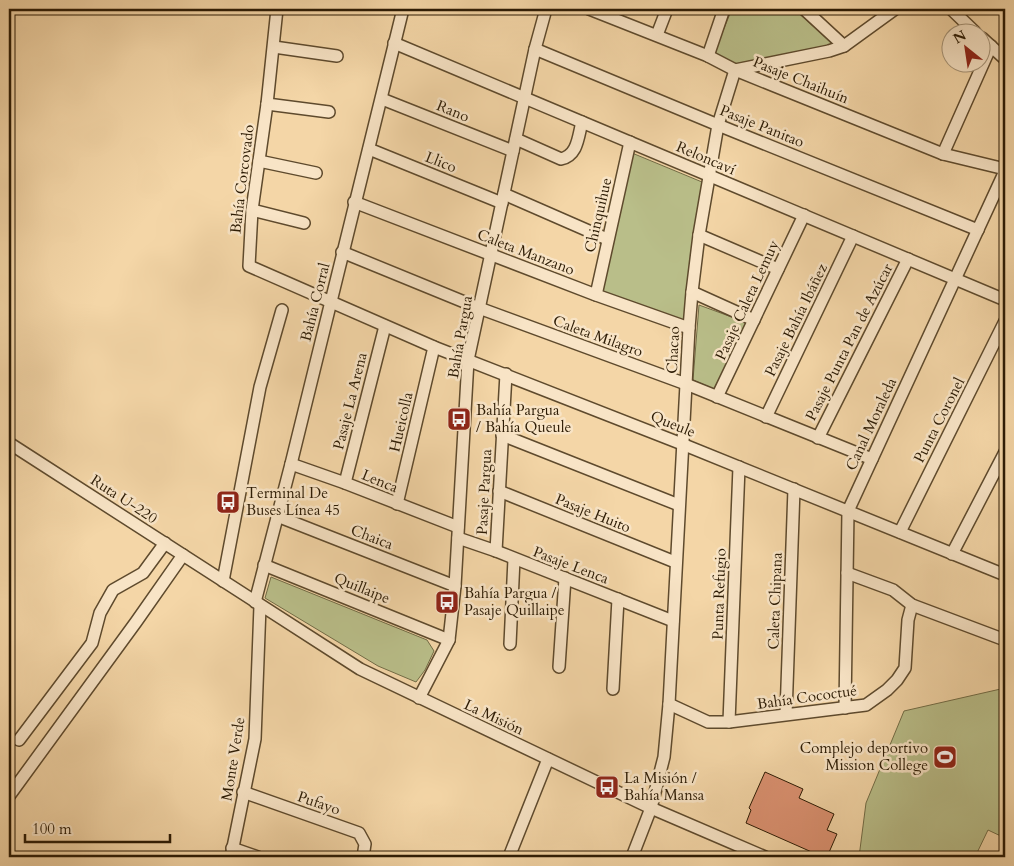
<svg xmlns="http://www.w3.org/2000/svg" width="1014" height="866" viewBox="0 0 1014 866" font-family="Cardo,serif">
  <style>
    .green { fill: #b9be89; stroke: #726c46 }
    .building { fill: #dc9272; stroke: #2c1b04 }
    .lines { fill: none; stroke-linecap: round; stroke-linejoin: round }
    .minor-casing { stroke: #5e4a2d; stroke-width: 14 }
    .minor { stroke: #f8e4c6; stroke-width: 11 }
    .labels { text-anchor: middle; stroke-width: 5; stroke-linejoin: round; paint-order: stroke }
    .street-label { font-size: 15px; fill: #2c1b04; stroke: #f8e4c6 }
    .poi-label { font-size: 15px; fill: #2c1b04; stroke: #f8e4c6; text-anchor: start }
  </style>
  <rect width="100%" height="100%" fill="#f4d6a7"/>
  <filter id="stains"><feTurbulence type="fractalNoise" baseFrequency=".004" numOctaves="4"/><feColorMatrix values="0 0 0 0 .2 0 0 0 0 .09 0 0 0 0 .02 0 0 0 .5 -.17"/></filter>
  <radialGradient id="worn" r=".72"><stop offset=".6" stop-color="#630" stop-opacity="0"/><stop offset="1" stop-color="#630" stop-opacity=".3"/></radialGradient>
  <g class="green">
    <path d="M732 9H794L834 45 734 64 714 52Z"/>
    <path d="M632 153 702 182 684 321 602 292Z"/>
    <path d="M699 305 748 323 714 389 693 380Z"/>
    <path d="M271 577 427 640 434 651 425 670 416 682 378 666 265 598Z"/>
    <path d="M1005 688V838L988 830 975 857H859L866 803 904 711Z"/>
  </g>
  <path class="building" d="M765 772 803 789 799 798 834 814 827 830 837 834 827 857H823L746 823 751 810 749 808Z"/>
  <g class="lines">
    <g class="minor-casing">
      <g id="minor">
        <path d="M277 9 267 104 252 210 249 266 434 347 682 444 1005 575"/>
        <path d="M589 9 708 56 735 70 943 154 1005 169"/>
        <path d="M804 9 844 46"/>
        <path d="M951 9 975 32"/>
        <path d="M657 35 667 9"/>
        <path d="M982 38 1005 59"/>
        <path d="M394 43 1005 300"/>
        <path d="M274 47 337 56"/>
        <path d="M535 49 718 125 978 230"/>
        <path d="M708 56 724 9"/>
        <path d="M382 99 513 151"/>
        <path d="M267 104 329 112"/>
        <path d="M516 139 561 159C578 155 578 137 582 122"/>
        <path d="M369 149 502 203"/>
        <path d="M943 154 991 46"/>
        <path d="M259 161 316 173"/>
        <path d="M504 194 607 239"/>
        <path d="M354 202 596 295 689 328"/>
        <path d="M252 210 304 223"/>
        <path d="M699 235 778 269"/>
        <path d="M342 252 479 308 686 384 872 459"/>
        <path d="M692 292 754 320"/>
        <path d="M596 295 630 142"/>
        <path d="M717 397 804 215"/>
        <path d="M766 417 853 236"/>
        <path d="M502 435 679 505"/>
        <path d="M818 438 908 259"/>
        <path d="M9 443 360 669 651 808 765 857"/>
        <path d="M291 464 345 483 458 527"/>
        <path d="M345 483 385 326"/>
        <path d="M499 491 675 562"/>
        <path d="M397 504 434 347"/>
        <path d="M277 516 455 586"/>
        <path d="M900 532 1005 321"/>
        <path d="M458 538 496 551 673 621"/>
        <path d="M496 551 506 374"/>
        <path d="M952 554 1005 452"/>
        <path d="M264 565 449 640"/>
        <path d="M847 573 893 590 912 605 1005 640"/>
        <path d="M223 581 260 387 282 310"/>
        <path d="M255 602 291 464 403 9"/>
        <path d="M510 644 514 559"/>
        <path d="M559 667 565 578"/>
        <path d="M613 689 618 599"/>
        <path d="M419 698 449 640 455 586 468 360 535 49 546 9"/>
        <path d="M669 704 708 722H729L866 705 887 690 897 680 905 668 908 620 912 605"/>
        <path d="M845 708 848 511 1005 171"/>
        <path d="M786 714 794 489"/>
        <path d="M729 722 739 467"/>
        <path d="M19 740 92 643 100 613 113 590 143 573 165 543"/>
        <path d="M243 792 359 833 365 844 363 857"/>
        <path d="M9 796 136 622 183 555"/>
        <path d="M232 848 258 857"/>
        <path d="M231 857 255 739 260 606"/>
        <path d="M509 857 548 759"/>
        <path d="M632 857 651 808 664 757 669 704 689 328 692 292 699 235 718 125 735 70 829 51 844 46 895 9"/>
      </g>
    </g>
    <use href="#minor" class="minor"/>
  </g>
  <defs>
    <g id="bus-square" transform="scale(1.25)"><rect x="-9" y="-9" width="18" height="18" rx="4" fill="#8f2418" stroke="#f8e4c6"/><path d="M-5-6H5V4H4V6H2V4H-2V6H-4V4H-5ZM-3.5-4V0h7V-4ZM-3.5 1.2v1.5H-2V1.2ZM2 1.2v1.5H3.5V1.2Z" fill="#fff"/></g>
    <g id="stadium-square" transform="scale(1.25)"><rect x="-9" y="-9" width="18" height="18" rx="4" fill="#8f2418" stroke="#f8e4c6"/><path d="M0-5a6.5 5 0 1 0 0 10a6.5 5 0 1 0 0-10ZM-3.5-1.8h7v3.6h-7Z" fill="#fff"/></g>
  </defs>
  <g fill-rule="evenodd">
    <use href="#bus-square" x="459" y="419"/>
    <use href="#bus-square" x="228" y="502"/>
    <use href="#bus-square" x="447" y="602"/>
    <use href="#stadium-square" x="945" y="757"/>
    <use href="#bus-square" x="607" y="787"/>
  </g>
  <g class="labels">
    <g class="street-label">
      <text transform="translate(801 80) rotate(22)" y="5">Pasaje Chaihuín</text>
      <text transform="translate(453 111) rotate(22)" y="5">Rano</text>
      <text transform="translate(762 126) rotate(22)" y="5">Pasaje Panitao</text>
      <text transform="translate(706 158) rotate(23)" y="5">Reloncaví</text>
      <text transform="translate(441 162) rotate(22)" y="5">Llico</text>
      <text transform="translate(242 179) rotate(-83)" y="5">Bahía Corcovado</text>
      <text transform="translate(598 215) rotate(-77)" y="5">Chinquihue</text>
      <text transform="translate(526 252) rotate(21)" y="5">Caleta Manzano</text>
      <text transform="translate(747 300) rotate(-65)" y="5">Pasaje Caleta Lemuy</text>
      <text transform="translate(315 302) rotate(-76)" y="5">Bahía Corral</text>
      <text transform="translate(796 320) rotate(-64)" y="5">Pasaje Bahía Ibáñez</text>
      <text transform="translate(598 336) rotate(20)" y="5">Caleta Milagro</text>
      <text transform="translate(460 337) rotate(-80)" y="5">Bahía Pargua</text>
      <text transform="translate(849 342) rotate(-63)" y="5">Pasaje Punta Pan de Azúcar</text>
      <text transform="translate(673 350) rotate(-87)" y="5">Chacao</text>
      <text transform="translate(350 401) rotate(-76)" y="5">Pasaje La Arena</text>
      <text transform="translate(939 420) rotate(-63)" y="5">Punta Coronel</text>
      <text transform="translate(401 422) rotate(-77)" y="5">Hueicolla</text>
      <text transform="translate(673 424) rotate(22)" y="5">Queule</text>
      <text transform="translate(871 424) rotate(-65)" y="5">Canal Moraleda</text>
      <text transform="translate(380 481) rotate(22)" y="5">Lenca</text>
      <text transform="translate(484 492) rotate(-87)" y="5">Pasaje Pargua</text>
      <text transform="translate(124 499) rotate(33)" y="5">Ruta U-220</text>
      <text transform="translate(593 513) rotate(22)" y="5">Pasaje Huito</text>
      <text transform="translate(372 537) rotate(21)" y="5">Chaica</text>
      <text transform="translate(571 565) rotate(21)" y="5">Pasaje Lenca</text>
      <text transform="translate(362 588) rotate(22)" y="5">Quillaipe</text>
      <text transform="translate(719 594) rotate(-88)" y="5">Punta Refugio</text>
      <text transform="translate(775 601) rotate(-88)" y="5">Caleta Chipana</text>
      <text transform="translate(807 697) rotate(-8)" y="5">Bahía Cococtué</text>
      <text transform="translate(494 717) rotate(25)" y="5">La Misión</text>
      <text transform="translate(233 759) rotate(-81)" y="5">Monte Verde</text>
      <text transform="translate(319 803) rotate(19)" y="5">Pufayo</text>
    </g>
    <g class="poi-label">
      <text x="476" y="415">Bahía Pargua<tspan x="476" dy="17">/ Bahía Queule</tspan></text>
      <text x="246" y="498">Terminal De<tspan x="246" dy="17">Buses Línea 45</tspan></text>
      <text x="464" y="598">Bahía Pargua /<tspan x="464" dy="17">Pasaje Quillaipe</tspan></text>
      <text x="928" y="753" text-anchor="end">Complejo deportivo<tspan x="928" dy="17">Mission College</tspan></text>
      <text x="624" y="783">La Misión /<tspan x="624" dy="17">Bahía Mansa</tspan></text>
    </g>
  </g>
  <rect width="1014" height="866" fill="none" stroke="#f4d6a7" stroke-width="30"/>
  <rect x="10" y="10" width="994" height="846" fill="none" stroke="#2c1b04" stroke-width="2.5"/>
  <rect x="15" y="15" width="984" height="836" fill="none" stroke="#2c1b04"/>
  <g transform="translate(966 48) rotate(330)"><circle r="24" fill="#f8e4c6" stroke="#a69478"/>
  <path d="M0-4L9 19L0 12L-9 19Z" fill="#8f2418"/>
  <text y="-8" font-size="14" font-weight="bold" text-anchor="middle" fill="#2c1b04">N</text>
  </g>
  <path d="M25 834v8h145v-8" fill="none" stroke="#2c1b04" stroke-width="2.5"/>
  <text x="32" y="834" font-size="15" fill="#2c1b04" stroke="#f8e4c6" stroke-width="4" paint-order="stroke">100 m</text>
  <rect width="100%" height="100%" filter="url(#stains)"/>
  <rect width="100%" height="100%" fill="url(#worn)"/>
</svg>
